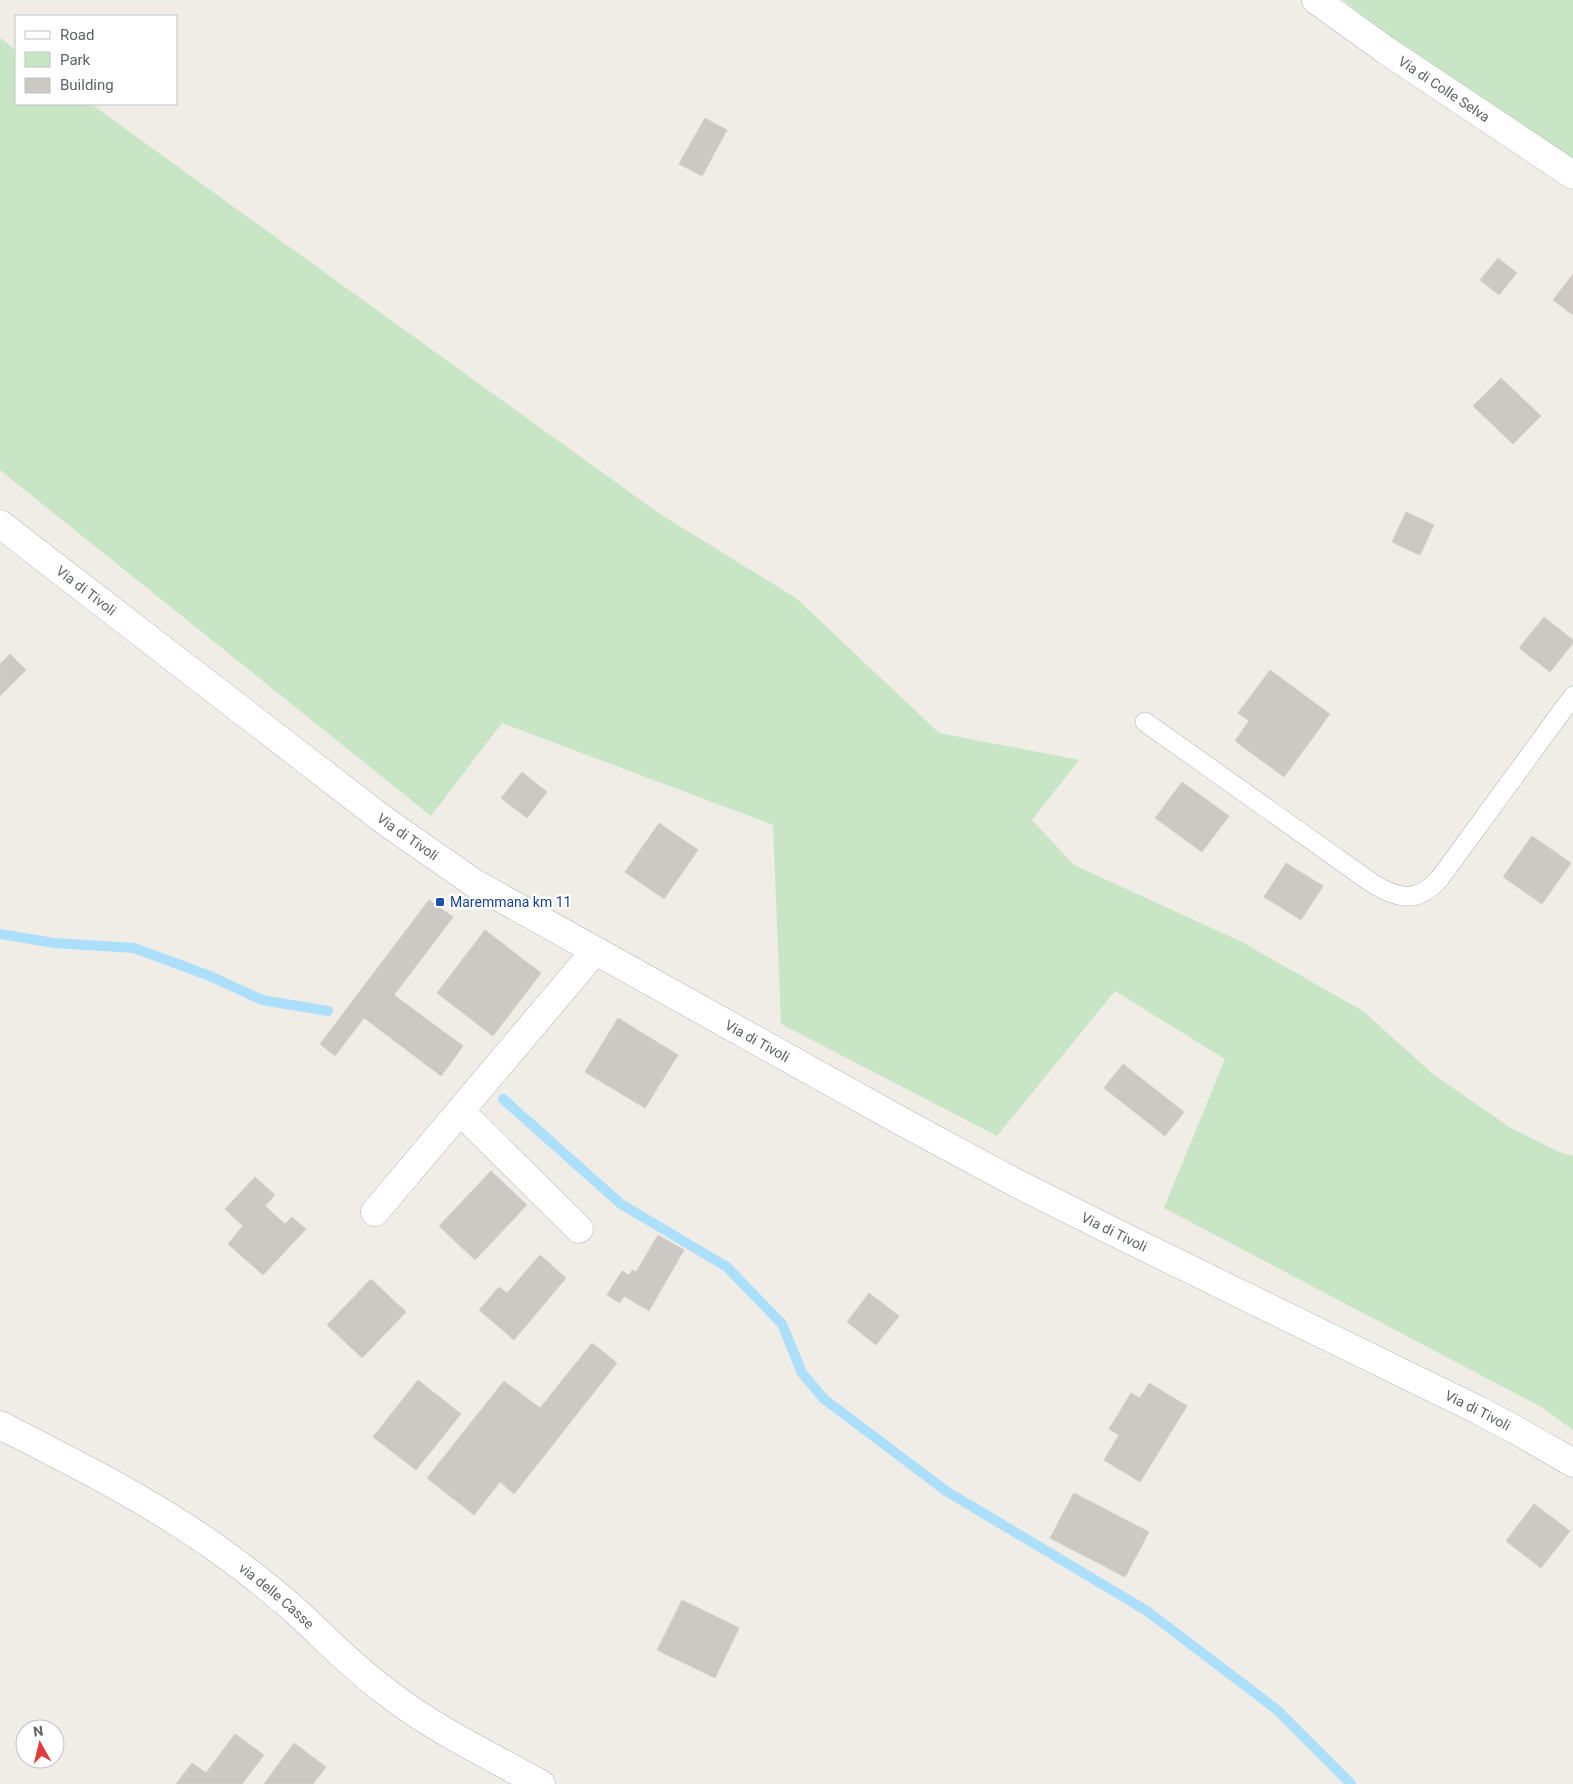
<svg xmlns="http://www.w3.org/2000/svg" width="1573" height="1784" viewBox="0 0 1573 1784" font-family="Roboto,sans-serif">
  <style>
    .green { fill: #c8e6c5 }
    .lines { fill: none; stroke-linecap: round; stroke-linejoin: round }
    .stream { stroke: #acdffb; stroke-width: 10 }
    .building { fill: #ccc8c3; stroke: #d5cfc6 }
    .lane-casing { stroke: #b2b5b9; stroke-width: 20 }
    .street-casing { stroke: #b2b5b9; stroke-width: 29 }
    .secondary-casing { stroke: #b3b7bb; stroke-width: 29 }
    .lane { stroke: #fff; stroke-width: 19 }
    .street { stroke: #fff; stroke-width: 28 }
    .secondary { stroke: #fff; stroke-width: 28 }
    .transit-dot { fill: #1a4fb4; stroke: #fff; stroke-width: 2 }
    .labels { text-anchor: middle; stroke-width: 5; stroke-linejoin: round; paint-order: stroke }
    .street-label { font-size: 14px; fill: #5f6367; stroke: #fff }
    .transit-label { font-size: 14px; fill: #164399; stroke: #fff; text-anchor: start }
  </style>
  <rect width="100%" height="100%" fill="#f0ede7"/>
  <g class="green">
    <path d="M1343 0H1573V181Z"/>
    <path d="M0 38 16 50V104H91L660 514 796 598 939 733 1079 760 1032 820 1074 865 1242 942 1363 1011 1434 1075 1511 1128 1559 1152 1573 1156V1430L1543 1408 1164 1208 1225 1059 1115 991 997 1136 781 1024 773 825 502 723 431 816 0 470Z"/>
  </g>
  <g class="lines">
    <g class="stream">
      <path d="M0 934 54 943 134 948 210 976 262 1000 328 1011"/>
      <path d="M503 1099 621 1204 727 1267 782 1324 802 1373 824 1399 946 1491 1147 1611 1276 1709 1351 1784"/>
    </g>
  </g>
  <g class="building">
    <path d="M705 118 727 130 702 176 679 164Z"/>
    <path d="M1498 258 1517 273 1499 295 1480 280Z"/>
    <path d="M1573 274V315L1553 300Z"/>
    <path d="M1501 378 1541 416 1513 444 1473 406Z"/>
    <path d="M1406 512 1434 525 1420 555 1392 542Z"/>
    <path d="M1544 617 1573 640V643L1550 672 1519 648Z"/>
    <path d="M10 654 26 670 0 696V664Z"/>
    <path d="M1270 670 1330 714 1284 777 1235 741 1249 721 1238 713Z"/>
    <path d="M522 772 547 792 527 818 501 798Z"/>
    <path d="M1182 782 1229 816 1202 852 1155 818Z"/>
    <path d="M659 823 698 850 664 899 625 872Z"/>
    <path d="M1532 836 1571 863 1542 904 1503 877Z"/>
    <path d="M1286 863 1323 886 1301 920 1264 897Z"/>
    <path d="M429 900 453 917 394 995 463 1046 441 1076 364 1018 335 1056 320 1044Z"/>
    <path d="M485 930 541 973 493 1036 437 993Z"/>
    <path d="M618 1018 678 1055 645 1108 585 1072Z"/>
    <path d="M1123 1064 1184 1112 1165 1136 1104 1088Z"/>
    <path d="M491 1171 527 1205 475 1260 439 1226Z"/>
    <path d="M255 1177 275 1195 265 1206 285 1224 292 1217 306 1229 263 1275 228 1244 243 1226 225 1209Z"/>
    <path d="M658 1235 684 1250 649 1311 624 1296 620 1303 607 1295 622 1271 629 1275 632 1270 636 1272Z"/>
    <path d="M540 1255 566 1278 514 1340 479 1310 499 1287 507 1293Z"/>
    <path d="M371 1279 406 1312 362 1358 327 1325Z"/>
    <path d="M869 1293 899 1316 876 1345 847 1322Z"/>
    <path d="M592 1343 617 1363 514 1494 500 1482 474 1515 427 1478 504 1381 540 1408Z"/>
    <path d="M418 1380 461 1414 416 1470 373 1437Z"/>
    <path d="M1149 1383 1187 1406 1140 1482 1104 1460 1119 1435 1109 1429 1131 1393 1140 1398Z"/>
    <path d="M1074 1493 1149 1532 1125 1577 1050 1538Z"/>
    <path d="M1534 1504 1570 1531 1541 1568 1506 1541Z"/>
    <path d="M682 1600 739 1628 715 1678 657 1650Z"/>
    <path d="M235 1734 264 1755 242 1784H176L192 1763 206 1773Z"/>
    <path d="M294 1743 326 1767 313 1784H264Z"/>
  </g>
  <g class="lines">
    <g class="lane-casing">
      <path id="lane" d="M1145 722 1372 883C1398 899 1418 904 1440 878L1573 696"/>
    </g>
    <g class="street-casing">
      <g id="street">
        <path id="s1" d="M1316 0 1387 51 1573 175"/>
        <path d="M460 1111 579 1229"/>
        <path d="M375 1212 595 951"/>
        <path id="s2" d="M0 1425C76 1464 151 1501 220 1551 248 1571 275 1592 300 1615 328 1641 354 1668 385 1691 432 1728 488 1755 541 1784"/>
      </g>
    </g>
    <g class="secondary-casing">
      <g id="secondary">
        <path id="s3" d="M0 524 385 821 474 883 901 1121 1014 1182 1124 1237 1478 1410 1516 1430 1573 1463"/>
      </g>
    </g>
    <use href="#lane" class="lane"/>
    <use href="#street" class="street"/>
    <use href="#secondary" class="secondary"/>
  </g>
  <rect class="transit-dot" x="435" y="897" width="10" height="10" rx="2.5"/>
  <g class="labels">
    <g class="street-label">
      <text dy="5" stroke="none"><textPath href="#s1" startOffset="156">Via di Colle Selva</textPath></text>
      <text dy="5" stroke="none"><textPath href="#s3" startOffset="109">Via di Tivoli</textPath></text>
      <text dy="5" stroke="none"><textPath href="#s3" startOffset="514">Via di Tivoli</textPath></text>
      <text dy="5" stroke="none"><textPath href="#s3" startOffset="919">Via di Tivoli</textPath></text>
      <text dy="5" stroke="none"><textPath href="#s3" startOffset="1324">Via di Tivoli</textPath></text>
      <text dy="5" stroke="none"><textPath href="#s3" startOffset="1729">Via di Tivoli</textPath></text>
      <text dy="5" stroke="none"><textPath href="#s2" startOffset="326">via delle Casse</textPath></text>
    </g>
    <g class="transit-label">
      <text x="450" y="907">Maremmana km 11</text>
    </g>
  </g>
  <rect x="15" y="15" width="162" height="90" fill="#ffffff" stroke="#bfc1c2"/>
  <rect x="25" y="31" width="25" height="8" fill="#ffffff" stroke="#bfc1c2"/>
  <text x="60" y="40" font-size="15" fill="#5f6367">Road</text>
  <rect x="25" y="52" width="25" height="15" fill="#c8e6c5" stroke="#bfc1c2"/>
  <text x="60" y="65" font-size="15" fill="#5f6367">Park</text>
  <rect x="25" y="78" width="25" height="15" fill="#ccc8c3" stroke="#bfc1c2"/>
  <text x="60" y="90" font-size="15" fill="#5f6367">Building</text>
  <g transform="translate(40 1744) rotate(352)"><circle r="24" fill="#ffffff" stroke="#bfc1c2"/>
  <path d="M0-4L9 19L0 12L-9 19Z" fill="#e23b3d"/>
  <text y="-8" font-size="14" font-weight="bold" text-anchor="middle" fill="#5f6367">N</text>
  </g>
</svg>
